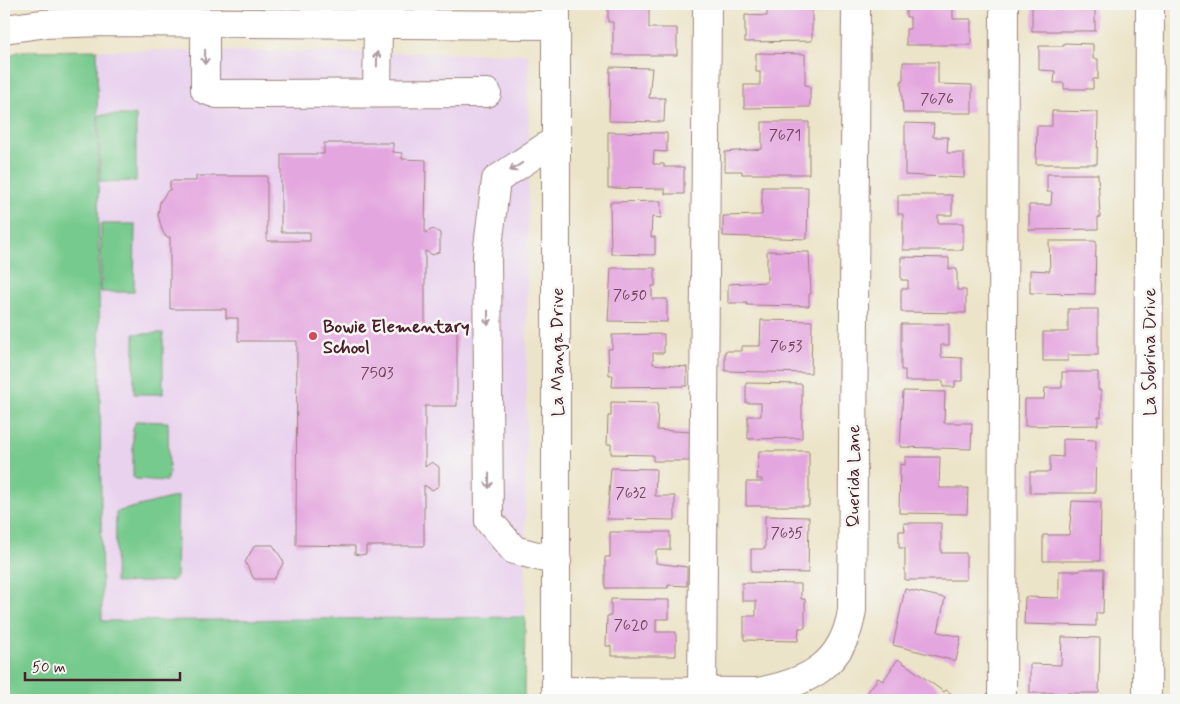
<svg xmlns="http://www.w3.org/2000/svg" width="1180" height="704" viewBox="0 0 1180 704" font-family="Mynerve,sans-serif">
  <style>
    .built { fill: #e9d2ee }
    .green { fill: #77ca8d; stroke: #60745c }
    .building { fill: #e4a6df }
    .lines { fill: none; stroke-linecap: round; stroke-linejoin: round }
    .minor-casing { stroke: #9b827a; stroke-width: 30 }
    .minor { stroke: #fff; stroke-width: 28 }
    .oneway { stroke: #ae9aa0 }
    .poi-dot { fill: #d1495b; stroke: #f6f6f2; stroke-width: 2 }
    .labels { text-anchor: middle; stroke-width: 5; stroke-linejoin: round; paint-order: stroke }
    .number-label { font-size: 15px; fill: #704158 }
    .poi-label { font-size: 18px; font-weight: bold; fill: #4a1f2b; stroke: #f6f6f2; text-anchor: start }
    .street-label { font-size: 18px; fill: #4a1f2b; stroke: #f6f6f2 }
  </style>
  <rect width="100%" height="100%" fill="#f6f6f2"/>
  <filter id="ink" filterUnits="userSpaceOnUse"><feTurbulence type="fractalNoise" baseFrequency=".02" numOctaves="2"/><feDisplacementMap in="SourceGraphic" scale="10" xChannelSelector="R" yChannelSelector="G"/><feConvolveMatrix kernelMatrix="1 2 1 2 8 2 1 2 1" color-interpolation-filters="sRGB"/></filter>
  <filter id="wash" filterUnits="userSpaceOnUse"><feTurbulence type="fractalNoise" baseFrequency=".0096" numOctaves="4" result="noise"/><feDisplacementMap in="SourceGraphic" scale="20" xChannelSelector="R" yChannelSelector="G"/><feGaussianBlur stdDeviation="1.12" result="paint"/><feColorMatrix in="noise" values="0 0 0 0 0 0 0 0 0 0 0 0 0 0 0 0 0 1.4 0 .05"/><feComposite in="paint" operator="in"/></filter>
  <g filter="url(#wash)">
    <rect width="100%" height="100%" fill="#ece4c8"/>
    <path class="built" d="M97 50 529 54 525 617 102 621Z"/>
    <g class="green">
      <path d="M97 50 102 621 525 617 524 700H4V57L21 51Z"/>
      <path d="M99 115H136V181L100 182Z"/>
      <path d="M101 224H135L134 292H101Z"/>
      <path d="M163 333V394H134V334Z"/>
      <path d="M136 421 168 422 169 474 166 481 136 479 133 477V429Z"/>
      <path d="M178 496 176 577 172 581 115 583 116 512Z"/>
    </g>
    <g id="blocks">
      <g class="building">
        <path d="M613 4H649V28H677V55H613V22H608V6H613Z"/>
        <path d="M751 4H812V41L745 42V15L767 16V9H751Z"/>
        <path d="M906 4H943V7H953V19H971V45H906V29H910V17H906Z"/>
        <path d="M1055 4H1095V31H1032V5L1055 6Z"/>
        <path d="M1064 43 1093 44V59H1098V79H1093V89H1064V83H1054L1055 71 1039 70V46H1064Z"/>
        <path d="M756 53 805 54V85L810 86V107L744 108V85H760V72H756Z"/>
        <path d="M903 62H938V84L972 85V113H903L901 81H903Z"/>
        <path d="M610 67 652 68 649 98H665L664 122 609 121Z"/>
        <path d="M1052 111 1098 112 1097 164H1036L1037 126H1052Z"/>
        <path d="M762 122H809V174H742V171H725V152L762 149Z"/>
        <path d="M905 123 934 124 933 137H948L947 153H964V178L905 175Z"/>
        <path d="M608 132 667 133V152L654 151 653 164H664V167H684V194H665V189L608 188Z"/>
        <path d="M324 143H393V152L402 153V159L426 160 425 233 433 229 440 233V251L433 255 425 251V327H457V406H425V467L432 462 439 467V486L432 490 424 485V546H366V554L360 555 355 554V546L296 545 297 341H238V318H226V309H170V237H166L162 230 158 215 160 202 168 190H170V181H196V176H267V241H310V232H281V154H324Z"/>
        <path d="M1047 174H1098L1100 217H1098V229L1029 230V205H1051L1052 192H1047Z"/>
        <path d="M762 187H808L807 239 723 236V216L762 215Z"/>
        <path d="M898 195H952V215H938V223H963V250H903V214H898Z"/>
        <path d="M661 201V218L652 217 651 237H655V255L611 254 610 202Z"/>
        <path d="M1049 241H1096L1095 294 1030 293V270L1050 271Z"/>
        <path d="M767 251 809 252 811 294H809V306L747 305V303H728V284L767 282Z"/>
        <path d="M901 257 949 258V269H957V290H966V313L901 312V289H908V280H901Z"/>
        <path d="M611 268H655V286H652V299H667V322L608 321Z"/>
        <path d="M1068 309H1098V355H1068V361H1043V332H1068Z"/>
        <path d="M761 320 812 321 811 373 725 371V351H742V346H760Z"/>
        <path d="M901 324H949V345H941V357L962 358V381H955V387H943V381H905V370H901Z"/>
        <path d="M664 334V353H653V364L687 367V386L612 387 613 375H609L608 349H612V335Z"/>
        <path d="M1062 372H1098V390H1101V417H1098V425L1025 426V399H1044L1045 388H1062Z"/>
        <path d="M746 383 802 384V438L748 439V416H761V403H746Z"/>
        <path d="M903 391 945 392 944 423H972L971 449 900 447Z"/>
        <path d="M611 402 658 403 657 430 691 432V461H653V455L611 454V444H607L608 416H611Z"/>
        <path d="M1063 439 1096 440 1095 493H1030V472H1050V456L1063 457Z"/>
        <path d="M759 451H809V506H746V482H762V479H757Z"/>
        <path d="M905 457H940L939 488H968L967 514 899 513 900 464 905 465Z"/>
        <path d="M611 468 656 469 655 496H675V520L607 519Z"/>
        <path d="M1072 501 1101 502 1100 561H1043V535H1069Z"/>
        <path d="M765 516 809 517 808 573 751 572V549H765Z"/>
        <path d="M904 523H941V553H966V580H905V548H899V531H905Z"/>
        <path d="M610 532H670V550H656V563L687 567V586L668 585V588H605V557H610Z"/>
        <path d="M255 545H273L284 562 274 579H254L245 562Z"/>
        <path d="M1080 569H1104L1103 613H1096V626L1024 624 1025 597 1059 598V571H1080Z"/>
        <path d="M742 583 801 584V599H805V628H799L798 641 744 640V616H756V601H742Z"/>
        <path d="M905 589 945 598 938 632 961 637 956 661 893 645Z"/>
        <path d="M611 599 669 600V619H656V632H676V656H611V646H606L607 616H611Z"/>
        <path d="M1062 637 1100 638 1099 693H1030V664L1061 665Z"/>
        <path d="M898 659 944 692 946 690 961 700H862L878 678 883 681Z"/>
      </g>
    </g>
  </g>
  <g filter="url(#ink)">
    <use href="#blocks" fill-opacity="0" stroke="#9b827a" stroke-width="1"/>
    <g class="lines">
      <g class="minor-casing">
        <g id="minor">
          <path d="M205 23V90L217 94 487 93"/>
          <path d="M4 29 41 24 107 22 556 25"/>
          <path d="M377 93 378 24"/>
          <path d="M556 140 496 180 487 255 489 521 514 550 557 561"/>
          <path d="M556 691 757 692C808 683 844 665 852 610L856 4"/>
          <path d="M702 692 707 4"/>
          <path d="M556 700V4"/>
          <path d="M1002 700 1004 4"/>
          <path d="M1147 700 1150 4"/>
        </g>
      </g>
      <use href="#minor" class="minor"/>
    </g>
    <defs><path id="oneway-shaft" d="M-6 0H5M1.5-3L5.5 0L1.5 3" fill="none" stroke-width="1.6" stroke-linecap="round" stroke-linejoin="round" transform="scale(1.25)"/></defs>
    <g class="oneway">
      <use href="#oneway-shaft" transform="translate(205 57) rotate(91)"/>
      <use href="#oneway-shaft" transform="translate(377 59) rotate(-89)"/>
      <use href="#oneway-shaft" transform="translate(516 167) rotate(147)"/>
      <use href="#oneway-shaft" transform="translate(488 318) rotate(90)"/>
      <use href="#oneway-shaft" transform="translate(489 481) rotate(90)"/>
    </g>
  </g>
  <circle class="poi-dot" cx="313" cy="336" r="5"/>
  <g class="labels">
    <g class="number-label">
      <text x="937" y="104">7676</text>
      <text x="785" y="140">7671</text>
      <text x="630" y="300">7650</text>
      <text x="786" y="351">7653</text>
      <text x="377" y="378">7503</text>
      <text x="631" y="498">7632</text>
      <text x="787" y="538">7635</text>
      <text x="631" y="630">7620</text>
    </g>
    <g class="poi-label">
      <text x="323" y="332">Bowie Elementary<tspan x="323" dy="21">School</tspan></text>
    </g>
    <g class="street-label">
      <text transform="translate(557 352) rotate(-90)" y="6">La Manga Drive</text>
      <text transform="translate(1149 352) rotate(-90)" y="6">La Sobrina Drive</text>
      <text transform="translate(853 476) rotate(-90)" y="6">Querida Lane</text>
    </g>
  </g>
  <rect width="1180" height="704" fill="none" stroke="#f6f6f2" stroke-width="20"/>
  <path d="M25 672v8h155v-8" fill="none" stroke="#4a1f2b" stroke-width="2.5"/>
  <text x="32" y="672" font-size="15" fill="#4a1f2b" stroke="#f6f6f2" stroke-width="4" paint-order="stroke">50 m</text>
</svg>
